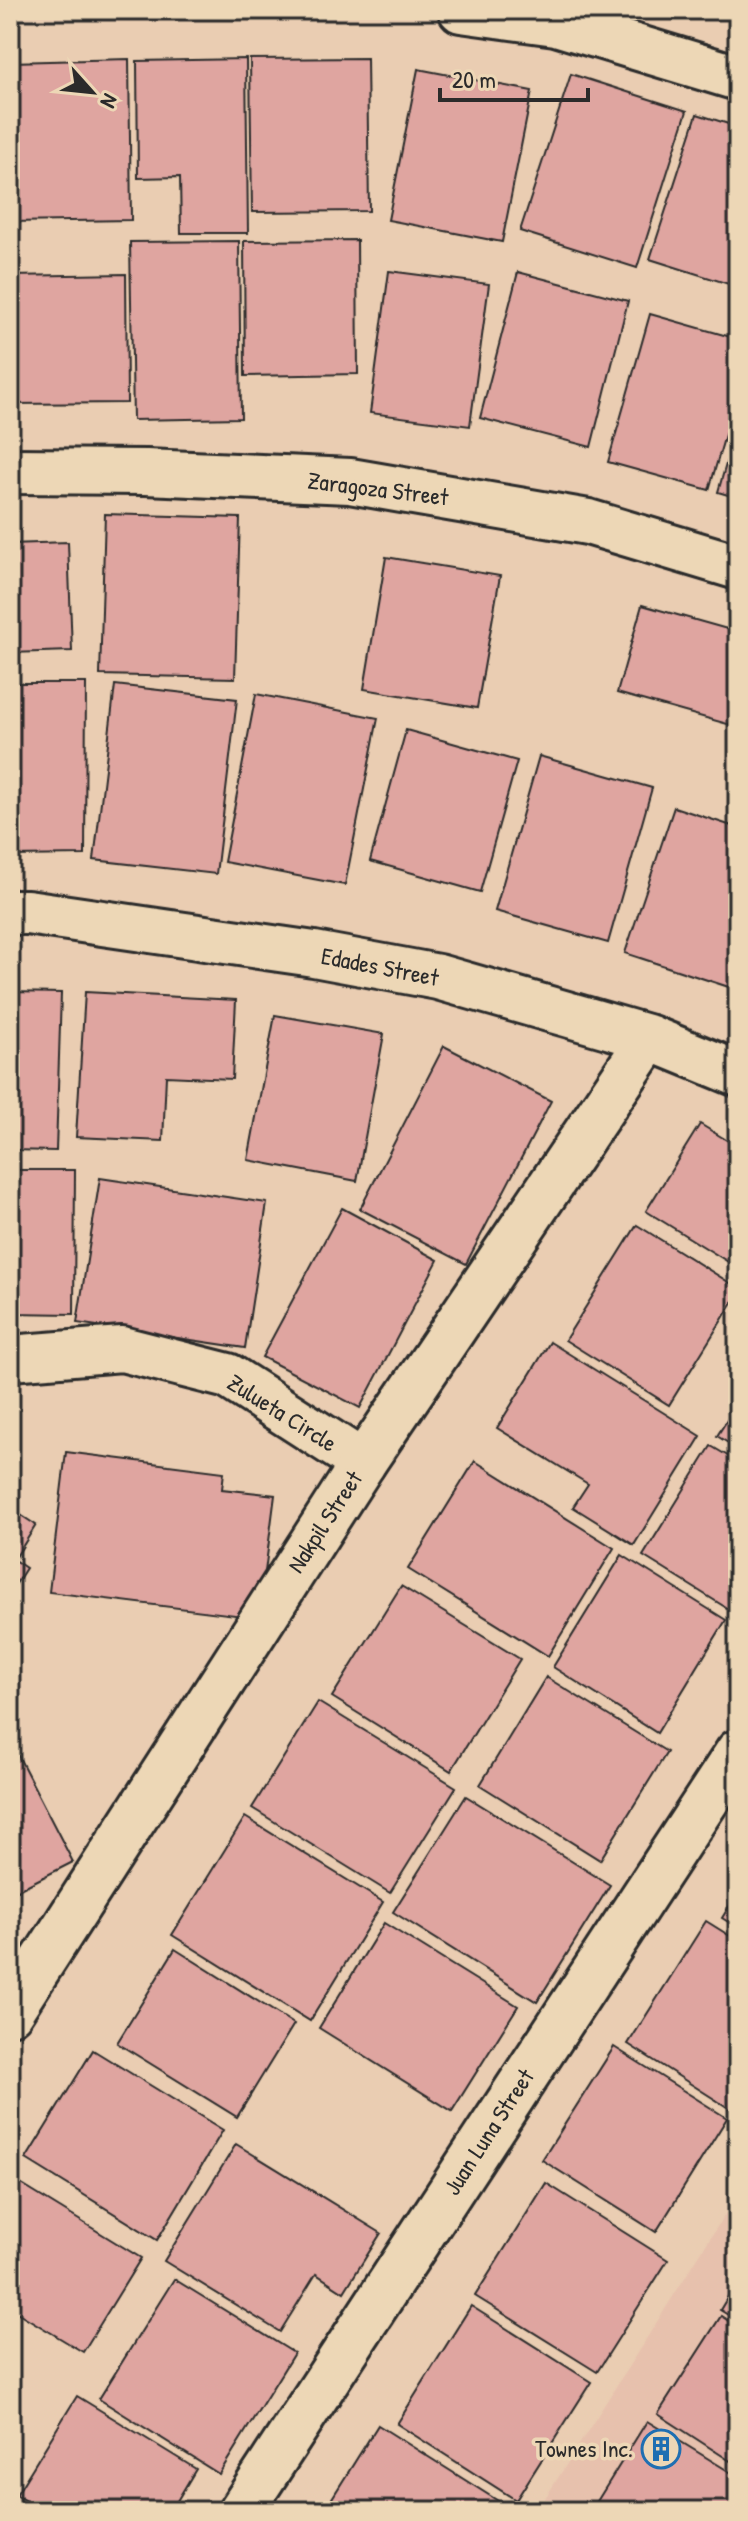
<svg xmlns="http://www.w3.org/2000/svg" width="748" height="2521" viewBox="0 0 748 2521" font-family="'Patrick Hand',sans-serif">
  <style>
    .built { fill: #e7c1ad }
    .building { fill: #dfa5a0; stroke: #2b2b2b; stroke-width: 2 }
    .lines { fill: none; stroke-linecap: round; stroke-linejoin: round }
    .street-casing { stroke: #2b2b2b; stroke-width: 50 }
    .street { stroke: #edd7b6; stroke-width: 44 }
    .labels { text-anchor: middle; stroke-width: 7; stroke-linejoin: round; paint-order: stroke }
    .street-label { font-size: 24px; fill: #2b2b2b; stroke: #edd7b6 }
    .poi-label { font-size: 24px; fill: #2b2b2b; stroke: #edd7b6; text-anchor: end }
  </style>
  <rect width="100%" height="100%" fill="#eacdb2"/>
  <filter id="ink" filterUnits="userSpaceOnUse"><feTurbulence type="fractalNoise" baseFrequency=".0125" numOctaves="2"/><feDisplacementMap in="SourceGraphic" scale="16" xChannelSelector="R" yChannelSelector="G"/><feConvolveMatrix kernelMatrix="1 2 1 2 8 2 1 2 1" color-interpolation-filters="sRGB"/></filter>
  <g filter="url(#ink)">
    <path class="built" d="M738 2194V2511H537Z"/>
    <g class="building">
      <path d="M367 58 369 211 252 212 250 59Z"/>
      <path d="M129 59 131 220 10 222V62Z"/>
      <path d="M246 59 248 233H181L180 177 138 178 137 61Z"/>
      <path d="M418 69 532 91 502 242 388 220Z"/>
      <path d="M571 74 687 111 637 268 520 231Z"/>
      <path d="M697 114 738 127V287L650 259Z"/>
      <path d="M357 240 358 374 245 376 244 241Z"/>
      <path d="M239 241 241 418 133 420 130 242Z"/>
      <path d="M389 271 489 284 470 426 370 413Z"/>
      <path d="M518 272 628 301 591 447 480 418Z"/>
      <path d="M126 274 127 403 10 404V276Z"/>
      <path d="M650 314 738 339V390L709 490 608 462Z"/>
      <path d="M738 422V498L718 492Z"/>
      <path d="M105 514 240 518 235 678 100 675Z"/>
      <path d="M68 542 72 651 10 653V544Z"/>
      <path d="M386 557 500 576 477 708 364 689Z"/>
      <path d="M642 605 738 632V727L617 693Z"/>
      <path d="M10 683H86L85 855 10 856Z"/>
      <path d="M115 685 237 699 216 874 94 860Z"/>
      <path d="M256 694 378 718 345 885 224 862Z"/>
      <path d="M406 730 517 761 480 892 370 861Z"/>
      <path d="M539 756 652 788 608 943 495 911Z"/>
      <path d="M674 807 738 828V990L625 953Z"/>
      <path d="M10 992 61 993 56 1151 10 1150Z"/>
      <path d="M85 992 236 1000 232 1079 166 1076 163 1141 76 1137Z"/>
      <path d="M275 1015 384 1034 357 1181 248 1160Z"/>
      <path d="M444 1046 551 1101 466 1264 360 1209Z"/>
      <path d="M700 1124 738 1147V1184L732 1194 738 1197V1268L646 1211Z"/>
      <path d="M10 1170H75L74 1314 10 1313Z"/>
      <path d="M100 1178 267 1203 245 1348 77 1323Z"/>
      <path d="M342 1208 438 1260 360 1408 262 1357Z"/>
      <path d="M637 1225 738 1288V1294L669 1405 565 1340Z"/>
      <path d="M550 1342 701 1436 634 1545 573 1507 588 1484 497 1428Z"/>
      <path d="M738 1403V1449L717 1436Z"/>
      <path d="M711 1446 738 1462V1615L643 1556Z"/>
      <path d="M66 1452 224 1472 222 1489 275 1495 259 1618 49 1592Z"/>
      <path d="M475 1461 614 1548 548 1656 408 1569Z"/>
      <path d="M10 1508 36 1525 14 1560 26 1568 10 1593Z"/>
      <path d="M622 1555 726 1620 657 1733 553 1667Z"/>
      <path d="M401 1586 520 1659 451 1771 332 1697Z"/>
      <path d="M546 1677 667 1752 600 1860 480 1785Z"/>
      <path d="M318 1702 456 1787 390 1893 252 1808Z"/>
      <path d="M10 1740 73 1862 10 1894Z"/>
      <path d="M466 1796 610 1885 537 2002 393 1912Z"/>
      <path d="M245 1817 383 1902 310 2021 172 1935Z"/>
      <path d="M738 1892V1928L722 1918Z"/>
      <path d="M706 1921 738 1941V2114L628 2044Z"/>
      <path d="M384 1923 518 2006 452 2111 319 2028Z"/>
      <path d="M175 1949 294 2024 237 2117 117 2043Z"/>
      <path d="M614 2047 727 2118 656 2232 542 2160Z"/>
      <path d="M93 2050 223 2130 157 2240 26 2159Z"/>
      <path d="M236 2144 381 2233 344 2292 316 2274 280 2332 164 2261Z"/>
      <path d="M14 2180 141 2258 83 2352 10 2308V2186Z"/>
      <path d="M546 2183 668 2260 597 2372 475 2296Z"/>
      <path d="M174 2279 294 2353 219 2474 99 2399Z"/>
      <path d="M738 2280V2321L720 2310Z"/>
      <path d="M471 2306 591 2382 516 2500 397 2424Z"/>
      <path d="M721 2316 738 2327V2466L658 2414Z"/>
      <path d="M77 2396 196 2469 171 2511H42L16 2495Z"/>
      <path d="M647 2421 738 2477V2511H591Z"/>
      <path d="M378 2425 514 2511H324Z"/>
    </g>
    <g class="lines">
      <g class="street-casing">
        <g id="street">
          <path d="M461 10 556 23 738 78"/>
          <path d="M10 471 146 472 350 481 588 522 738 567"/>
          <path d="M10 912H27L314 954 438 977 650 1038 738 1074"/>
          <path d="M10 1358 122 1349 228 1376 363 1463"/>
          <path d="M10 2012 363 1463 650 1038"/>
          <path d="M241 2511 738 1752"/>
        </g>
      </g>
      <use href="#street" class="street"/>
    </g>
  </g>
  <defs>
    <g id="building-ring" transform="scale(2)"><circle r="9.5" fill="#edd7b6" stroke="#1f6fb2" stroke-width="1.5"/><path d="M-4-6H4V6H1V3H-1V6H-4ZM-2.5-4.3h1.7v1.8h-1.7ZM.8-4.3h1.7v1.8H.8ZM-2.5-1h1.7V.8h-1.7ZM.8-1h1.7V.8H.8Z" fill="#1f6fb2"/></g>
  </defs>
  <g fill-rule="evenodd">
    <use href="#building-ring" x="661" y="2449"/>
  </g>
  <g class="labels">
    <g class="street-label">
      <text transform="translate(378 489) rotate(7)" y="8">Zaragoza Street</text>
      <text transform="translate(380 967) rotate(11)" y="8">Edades Street</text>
      <text transform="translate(282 1413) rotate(32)" y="8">Zulueta Circle</text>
      <text transform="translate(325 1522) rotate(-57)" y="8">Nakpil Street</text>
      <text transform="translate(489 2132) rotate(-57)" y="8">Juan Luna Street</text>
    </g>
    <g class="poi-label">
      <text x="633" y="2457">Townes Inc.</text>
    </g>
  </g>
  <rect width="748" height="2521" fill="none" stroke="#edd7b6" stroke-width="40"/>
  <rect x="20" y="20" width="708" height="2481" fill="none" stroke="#2b2b2b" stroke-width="3" filter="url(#ink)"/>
  <g transform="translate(92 92) rotate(117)" stroke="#edd7b6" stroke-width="6" paint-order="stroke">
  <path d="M0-6L14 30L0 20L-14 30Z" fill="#2b2b2b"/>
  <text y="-12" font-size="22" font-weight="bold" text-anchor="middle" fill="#2b2b2b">N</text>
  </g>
  <path d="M440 88v12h148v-12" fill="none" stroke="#2b2b2b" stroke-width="4"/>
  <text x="452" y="88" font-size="24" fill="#2b2b2b" stroke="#edd7b6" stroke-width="6" paint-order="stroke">20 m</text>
</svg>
